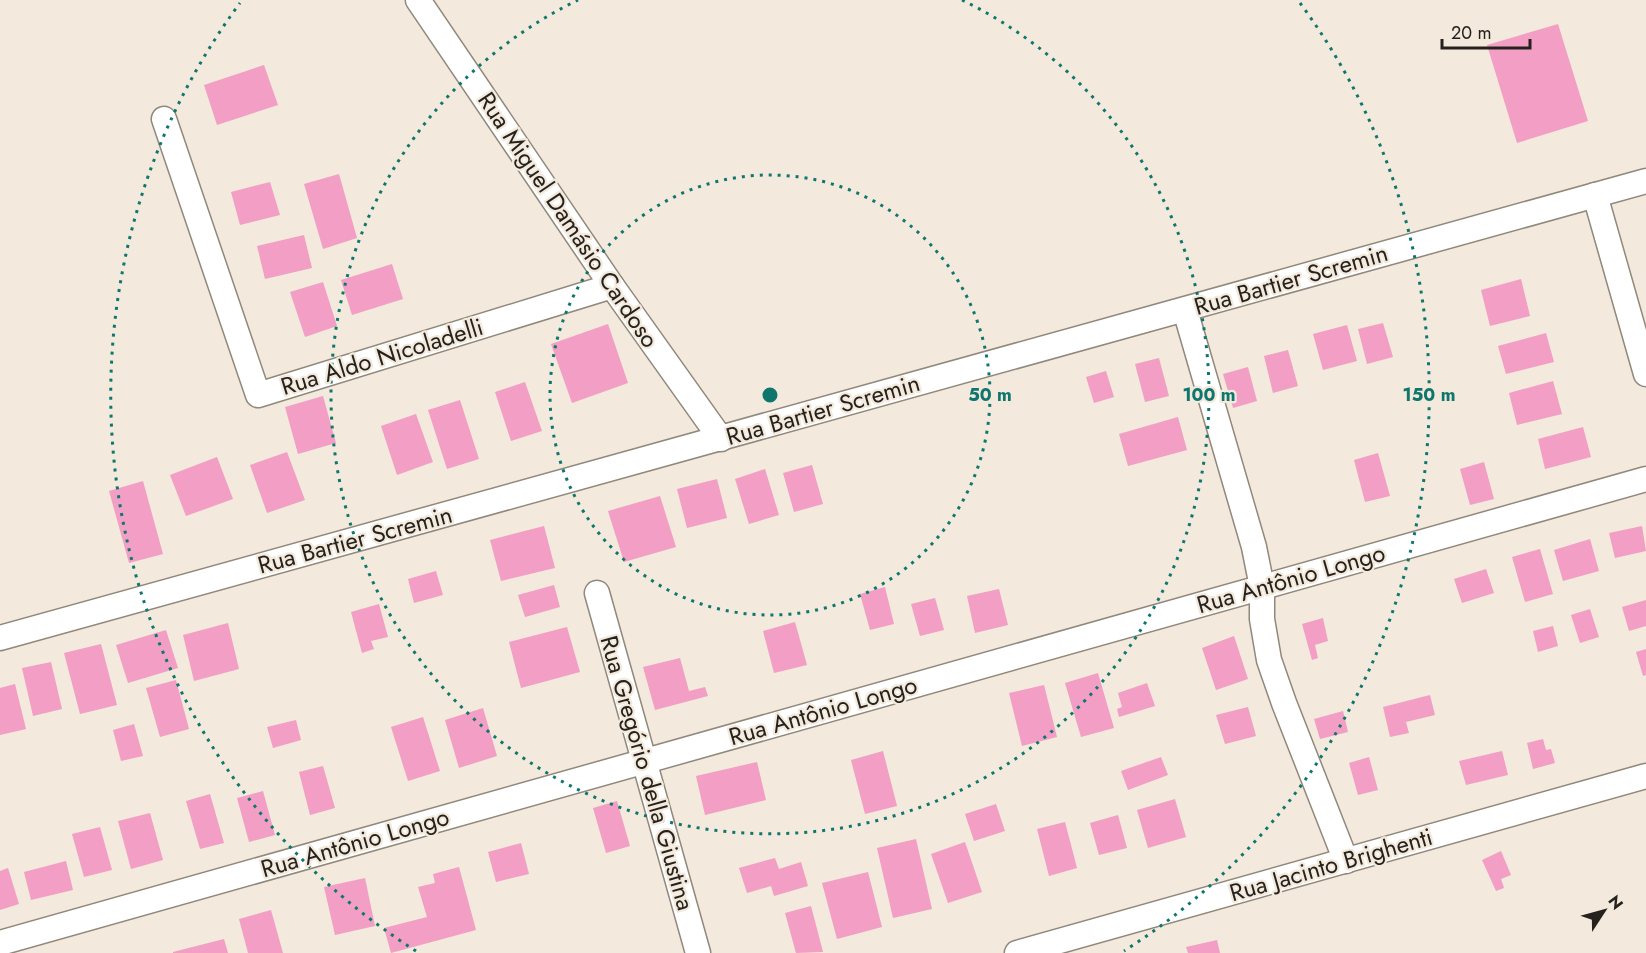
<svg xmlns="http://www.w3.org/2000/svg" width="1646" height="953" viewBox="0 0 1646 953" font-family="Jost,sans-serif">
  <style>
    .building { fill: #f29ec5 }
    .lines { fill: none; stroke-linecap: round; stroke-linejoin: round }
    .minor-casing { stroke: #91887c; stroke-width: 27 }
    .minor { stroke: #fff; stroke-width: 24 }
    .ring { fill: none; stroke: #0f766e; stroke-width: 3; stroke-dasharray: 3 6 }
    .labels { text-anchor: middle; stroke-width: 4.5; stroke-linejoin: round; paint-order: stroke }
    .street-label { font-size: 24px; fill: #25221d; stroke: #f3e9dc }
    .centre { fill: #0f766e; stroke: #f3e9dc; stroke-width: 3 }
    .ring-label { font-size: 18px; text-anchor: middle; font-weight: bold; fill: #0f766e; stroke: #f3e9dc; stroke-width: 4.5; stroke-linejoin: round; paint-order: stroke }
  </style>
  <rect width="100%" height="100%" fill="#f3e9dc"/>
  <g class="building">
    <path d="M1558 24 1588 121 1517 143 1487 45Z"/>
    <path d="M264 65 278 105 217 125 204 85Z"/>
    <path d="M339 174 357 238 323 249 304 184Z"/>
    <path d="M270 182 280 215 240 225 231 192Z"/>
    <path d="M304 235 312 268 265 279 257 246Z"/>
    <path d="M392 264 403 299 352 315 341 280Z"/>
    <path d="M1521 279 1530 316 1490 326 1481 290Z"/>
    <path d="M323 282 337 326 305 337 290 292Z"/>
    <path d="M1383 323 1393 357 1367 364 1358 329Z"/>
    <path d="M608 324 628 383 572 403 551 344Z"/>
    <path d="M1347 325 1357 361 1323 370 1313 334Z"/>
    <path d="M1546 333 1554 362 1506 374 1498 346Z"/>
    <path d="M1288 350 1298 386 1273 393 1264 356Z"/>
    <path d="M1159 358 1169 396 1145 402 1135 364Z"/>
    <path d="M1248 367 1257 401 1233 408 1223 374Z"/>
    <path d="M1106 371 1114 397 1094 403 1086 377Z"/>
    <path d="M1553 381 1562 414 1517 425 1509 393Z"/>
    <path d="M525 382 542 431 511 441 495 392Z"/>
    <path d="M323 396 336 443 298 454 285 407Z"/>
    <path d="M460 400 479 459 447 469 428 410Z"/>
    <path d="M416 414 433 462 397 475 381 426Z"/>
    <path d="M1178 417 1187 450 1128 466 1119 434Z"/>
    <path d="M1583 427 1591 457 1545 469 1538 439Z"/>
    <path d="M287 452 305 500 267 513 250 465Z"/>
    <path d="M1378 453 1390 496 1365 502 1354 460Z"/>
    <path d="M217 457 233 499 186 516 170 475Z"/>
    <path d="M1484 462 1494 499 1470 505 1460 469Z"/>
    <path d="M812 465 823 504 794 512 783 473Z"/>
    <path d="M765 469 779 515 749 524 735 479Z"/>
    <path d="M717 479 727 518 687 528 677 489Z"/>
    <path d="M143 481 163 554 129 563 109 491Z"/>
    <path d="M660 496 676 547 624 562 608 511Z"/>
    <path d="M544 526 555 568 501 581 490 540Z"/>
    <path d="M1642 526 1646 551 1615 558 1609 533Z"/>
    <path d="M1590 539 1599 571 1563 581 1554 550Z"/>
    <path d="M1540 549 1553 594 1525 602 1512 557Z"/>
    <path d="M1486 569 1494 593 1462 603 1454 579Z"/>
    <path d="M436 571 443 595 414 603 408 579Z"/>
    <path d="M554 585 560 607 525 617 518 595Z"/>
    <path d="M885 587 894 624 870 630 860 594Z"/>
    <path d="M999 589 1008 625 975 633 967 596Z"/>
    <path d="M935 598 944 630 920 636 911 604Z"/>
    <path d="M1646 600V626L1629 631 1622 607Z"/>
    <path d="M379 604 388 637 371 641 374 649 362 653 351 612Z"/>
    <path d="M1590 609 1599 637 1580 643 1571 615Z"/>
    <path d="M1323 618 1328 641 1315 645 1318 658 1312 660 1302 624Z"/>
    <path d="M795 622 807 665 774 673 763 631Z"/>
    <path d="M228 623 239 669 194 681 183 635Z"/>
    <path d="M1553 626 1558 646 1538 652 1533 631Z"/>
    <path d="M567 627 580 672 521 688 509 642Z"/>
    <path d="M166 630 178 668 128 683 116 645Z"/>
    <path d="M1234 636 1248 679 1216 690 1202 648Z"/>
    <path d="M101 644 117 705 80 714 64 653Z"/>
    <path d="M1646 649V675L1643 676 1636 652Z"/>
    <path d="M680 658 689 691 705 687 708 696 655 710 643 667Z"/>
    <path d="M51 662 62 709 33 716 22 668Z"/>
    <path d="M1098 673 1114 728 1081 737 1065 683Z"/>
    <path d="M176 680 189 729 160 737 146 688Z"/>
    <path d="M1147 683 1155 706 1119 717 1117 709 1122 707 1118 693Z"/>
    <path d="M15 684 26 729 0 735V688Z"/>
    <path d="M1044 685 1057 737 1022 746 1009 693Z"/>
    <path d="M1430 695 1435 715 1406 722 1409 733 1390 737 1383 707Z"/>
    <path d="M1248 707 1256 736 1225 744 1216 715Z"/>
    <path d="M483 708 497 756 459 768 445 720Z"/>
    <path d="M1343 711 1348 732 1320 739 1314 719Z"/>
    <path d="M423 717 440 771 408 781 391 727Z"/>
    <path d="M296 720 301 740 273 748 267 727Z"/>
    <path d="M134 724 143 756 121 761 113 730Z"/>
    <path d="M1543 739 1546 750 1551 749 1555 763 1533 769 1527 743Z"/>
    <path d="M883 751 897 806 865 814 851 760Z"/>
    <path d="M1502 751 1508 775 1466 785 1459 761Z"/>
    <path d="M1161 757 1168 775 1128 790 1121 771Z"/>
    <path d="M1369 757 1378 790 1358 795 1349 763Z"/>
    <path d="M757 762 766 800 705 815 696 776Z"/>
    <path d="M323 766 335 808 310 815 299 772Z"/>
    <path d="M263 791 275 835 249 842 237 798Z"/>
    <path d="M210 794 224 843 200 849 186 801Z"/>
    <path d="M1175 799 1186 837 1148 848 1137 810Z"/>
    <path d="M617 801 630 846 606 853 593 808Z"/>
    <path d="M996 804 1005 831 974 841 965 814Z"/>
    <path d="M150 813 163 860 131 869 118 821Z"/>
    <path d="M1118 815 1127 848 1099 855 1090 823Z"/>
    <path d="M1065 822 1077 868 1049 876 1037 829Z"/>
    <path d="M100 827 112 870 84 877 72 834Z"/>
    <path d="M916 839 932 909 893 918 877 848Z"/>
    <path d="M965 842 982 892 948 903 931 854Z"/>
    <path d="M521 843 529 874 496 882 488 852Z"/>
    <path d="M1501 851 1511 875 1501 879 1504 888 1496 891 1482 860Z"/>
    <path d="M775 858 779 869 801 862 808 886 774 896 771 886 747 893 739 868Z"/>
    <path d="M66 861 73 890 31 900 24 872Z"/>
    <path d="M459 867 476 930 391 953 384 928 427 917 418 887 435 883 433 874Z"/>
    <path d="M8 868 19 904 0 910V871Z"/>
    <path d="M868 872 882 927 837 939 822 883Z"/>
    <path d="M365 878 375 926 335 935 324 887Z"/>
    <path d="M811 906 823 952 796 953 785 913Z"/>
    <path d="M271 910 283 953H248L239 919Z"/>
    <path d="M224 939 228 953H173V952Z"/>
    <path d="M1217 940 1220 953H1188L1186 947Z"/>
  </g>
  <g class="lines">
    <g class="minor-casing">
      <g id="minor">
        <path d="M418 0 612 286 721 439"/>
        <path d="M164 119 258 395 612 286"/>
        <path d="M1595 195 1646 374"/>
        <path d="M1185 310 1254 547 1262 587V619L1269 660 1284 703 1346 861"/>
        <path d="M597 593 698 953"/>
        <path d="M0 638 1646 181"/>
        <path d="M0 943 1646 479"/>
        <path d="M1017 953 1646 776"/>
      </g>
    </g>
    <use href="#minor" class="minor"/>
  </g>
  <g class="ring">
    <circle cx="770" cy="395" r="220"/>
    <path d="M962 0A439 439 0 1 1 578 0"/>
    <path d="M416 951A659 659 0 0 1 240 3M1300 3A659 659 0 0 1 1124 951"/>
  </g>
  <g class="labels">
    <g class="street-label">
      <text transform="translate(568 220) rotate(56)" y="8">Rua Miguel Damásio Cardoso</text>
      <text transform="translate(1291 280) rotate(-16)" y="8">Rua Bartier Scremin</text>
      <text transform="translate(382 357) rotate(-17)" y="8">Rua Aldo Nicoladelli</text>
      <text transform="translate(823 410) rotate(-16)" y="8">Rua Bartier Scremin</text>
      <text transform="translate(355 540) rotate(-15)" y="8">Rua Bartier Scremin</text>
      <text transform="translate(1291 579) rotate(-16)" y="8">Rua Antônio Longo</text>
      <text transform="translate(823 711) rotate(-16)" y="8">Rua Antônio Longo</text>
      <text transform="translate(647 773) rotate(74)" y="8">Rua Gregório della Giustina</text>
      <text transform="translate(355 843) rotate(-16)" y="8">Rua Antônio Longo</text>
      <text transform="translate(1331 865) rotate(-16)" y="8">Rua Jacinto Brighenti</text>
    </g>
  </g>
  <circle cx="770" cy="395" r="9" class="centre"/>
  <g class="ring-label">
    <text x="990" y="401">50 m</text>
    <text x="1209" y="401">100 m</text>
    <text x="1429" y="401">150 m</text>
  </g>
  <g transform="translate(1604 911) rotate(54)" stroke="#f3e9dc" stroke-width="4.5" paint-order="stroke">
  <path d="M0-4.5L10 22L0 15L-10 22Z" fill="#25221d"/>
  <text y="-9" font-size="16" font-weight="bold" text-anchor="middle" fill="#25221d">N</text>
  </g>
  <path d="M1442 39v9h88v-9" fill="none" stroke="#25221d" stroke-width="3"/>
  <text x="1451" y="39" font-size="18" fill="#25221d" stroke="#f3e9dc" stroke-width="4.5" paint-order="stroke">20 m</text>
</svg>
